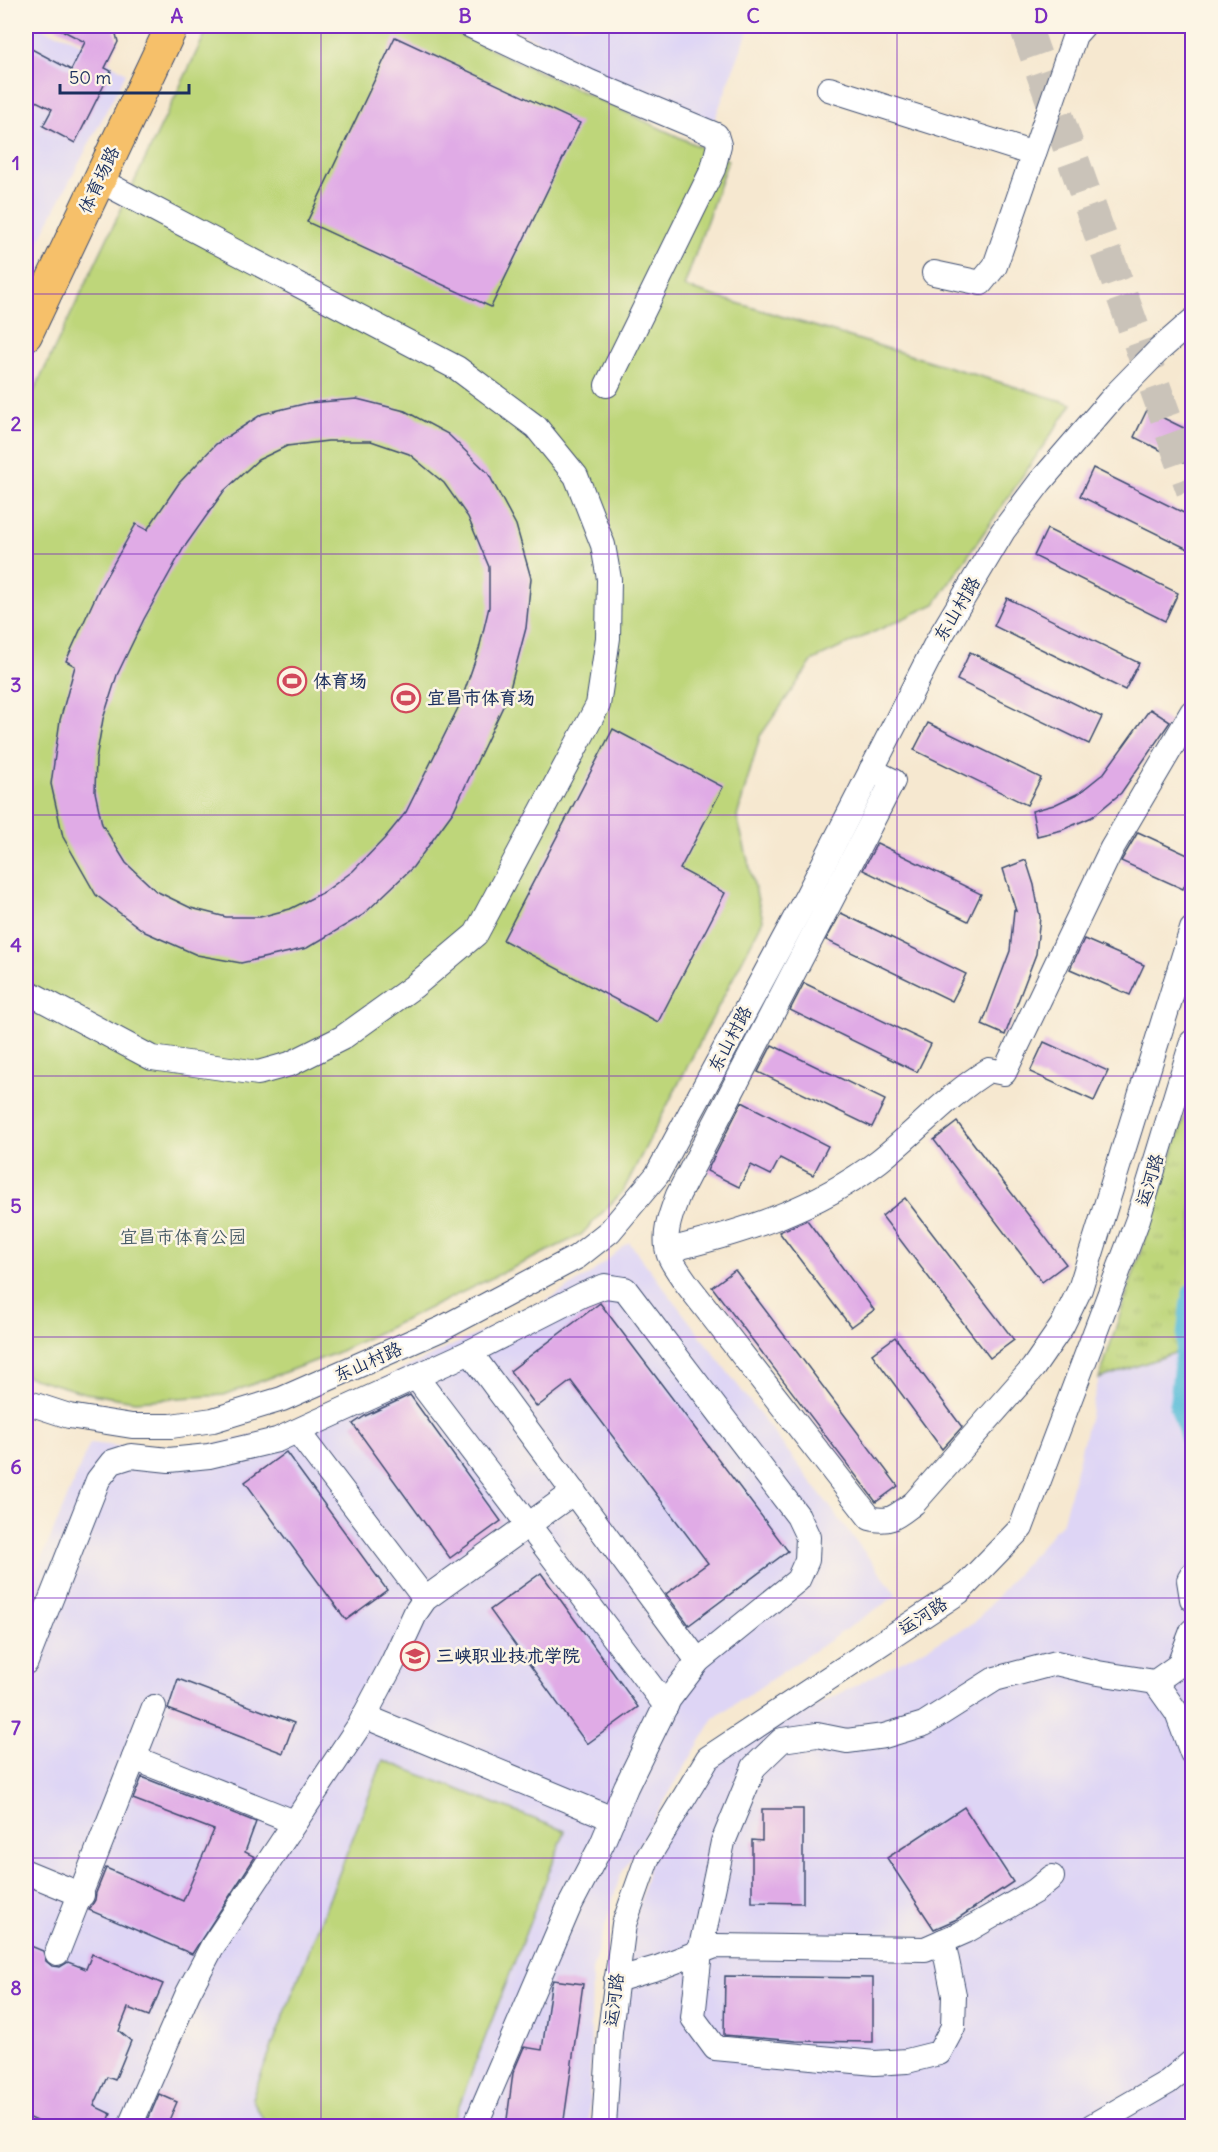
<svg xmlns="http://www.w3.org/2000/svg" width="1218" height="2152" viewBox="0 0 1218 2152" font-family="Delius,'LXGW WenKai TC',sans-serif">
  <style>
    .built { fill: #ded5f5 }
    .park { fill: url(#park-tufts); stroke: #6c826c; stroke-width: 1.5 }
    .garden { fill: #bed67a; stroke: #6c826c; stroke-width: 1.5 }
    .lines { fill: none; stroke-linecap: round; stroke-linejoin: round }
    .canal { stroke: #5bbed9; stroke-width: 18 }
    .building { fill: #e0abe6; fill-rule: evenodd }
    .major-tunnel { stroke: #cac3b9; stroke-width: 32; stroke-dasharray: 32 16; stroke-linecap: butt }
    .minor-casing { stroke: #3c4b6f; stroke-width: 26 }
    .major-casing { stroke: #3c4b6f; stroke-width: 34 }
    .minor { stroke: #fff; stroke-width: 24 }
    .major { stroke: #f6c06b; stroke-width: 32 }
    .grid { fill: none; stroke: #7b2cbf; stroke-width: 1.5; stroke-opacity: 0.55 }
    .labels { text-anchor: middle; stroke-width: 5; stroke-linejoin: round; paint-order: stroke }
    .street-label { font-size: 18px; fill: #1b2f5e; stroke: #fcf5e5 }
    .poi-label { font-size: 18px; font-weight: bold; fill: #1b2f5e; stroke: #fcf5e5; text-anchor: start }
    .park-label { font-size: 18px; fill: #445965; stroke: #fcf5e5 }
    .neatline { fill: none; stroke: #7b2cbf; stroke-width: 2 }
    .grid-label { font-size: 20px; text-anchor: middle; font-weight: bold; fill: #7b2cbf }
  </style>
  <defs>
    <pattern id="park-tufts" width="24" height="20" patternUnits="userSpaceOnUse" patternTransform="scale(1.5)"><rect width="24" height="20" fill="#bed67a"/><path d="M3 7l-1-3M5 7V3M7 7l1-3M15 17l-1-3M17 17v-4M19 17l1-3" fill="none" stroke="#a3b86c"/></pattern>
  </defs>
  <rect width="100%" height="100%" fill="#fcf5e5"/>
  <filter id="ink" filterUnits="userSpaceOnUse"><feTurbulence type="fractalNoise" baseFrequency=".0167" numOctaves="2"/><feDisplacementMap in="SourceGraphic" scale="12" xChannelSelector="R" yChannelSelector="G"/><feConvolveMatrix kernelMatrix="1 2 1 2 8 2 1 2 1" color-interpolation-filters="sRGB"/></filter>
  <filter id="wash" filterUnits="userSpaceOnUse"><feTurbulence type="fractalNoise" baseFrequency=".008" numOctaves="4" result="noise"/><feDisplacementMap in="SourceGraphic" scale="24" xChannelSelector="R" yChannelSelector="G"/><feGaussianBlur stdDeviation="1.35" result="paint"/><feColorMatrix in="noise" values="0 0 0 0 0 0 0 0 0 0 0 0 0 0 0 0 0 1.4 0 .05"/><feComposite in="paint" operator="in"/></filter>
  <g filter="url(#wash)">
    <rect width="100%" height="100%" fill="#f6e8d0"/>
    <g class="built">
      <path d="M26 26H38L47 31 71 38 126 73 26 265Z"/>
      <path d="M508 26H750L714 121 612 78Z"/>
      <path d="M629 1242 897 1595 714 1718 620 1876 592 1971 589 2126H26V1594H27L90 1443 170 1452 246 1438 299 1418 541 1304 589 1275Z"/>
      <path d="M1192 1347V2126H610L623 1967 650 1862 712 1761 974 1623 1063 1521 1099 1379Z"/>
    </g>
    <path class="park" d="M1192 1094V1347L1099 1379Z"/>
    <g class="garden">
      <path d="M209 26H441L728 160 684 287 1072 404 935 604 813 660 760 736 737 817 763 920 623 1191 581 1235 336 1353 224 1395 135 1401 85 1393 26 1376V408Z"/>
      <path d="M383 1760 565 1831 451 2126H266L252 2098Z"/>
    </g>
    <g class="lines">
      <path class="canal" d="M1192 1292 1189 1304 1178 1405 1192 1446"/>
    </g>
    <g id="blocks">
      <g class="building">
        <path d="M54 26H114L118 42 105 68 111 71 75 143 43 126 52 109 26 96V46L71 70 85 42Z"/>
        <path d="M395 37 580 123 491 307 307 222Z"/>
        <path d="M357 399 405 411 448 434 488 473 516 525 531 578 526 628 508 696 453 812 413 867 363 915 307 948 241 963 197 955 145 932 96 895 63 837 51 784 60 720 75 666 66 661 99 589 136 524 147 530 179 483 216 444 262 414 308 403ZM328 441H371L409 454 444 483 468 517 489 567V607L479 649 460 704 406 812 384 839 353 871 324 892 290 909 260 917H226L191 908 156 891 126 863 102 824 95 792 96 759 103 719 117 675 144 619 183 549 224 491 258 460 287 446Z"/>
        <path d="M1147 410 1192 432V466L1134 437Z"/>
        <path d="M1093 468 1192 517V551L1080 496Z"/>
        <path d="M1047 529 1178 593 1165 621 1034 556Z"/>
        <path d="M1007 598 1139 663 1125 690 994 626Z"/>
        <path d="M970 652 1102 717 1089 744 957 680Z"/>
        <path d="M1150 709 1170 722 1121 793 1092 817 1062 830 1037 836 1032 811 1054 805 1079 793 1104 773Z"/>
        <path d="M928 723 1041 778 1027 805 914 750Z"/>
        <path d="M613 729 723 787 680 869 725 893 658 1022 503 940Z"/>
        <path d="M1138 832 1192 857V867L1183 889 1121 861Z"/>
        <path d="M877 843 981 894 968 921 863 870Z"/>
        <path d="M1026 860 1034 885 1040 917 1036 954 1005 1035 982 1025 1010 951 1014 910 1016 911 1003 869Z"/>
        <path d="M841 913 966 974 952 1001 826 940Z"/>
        <path d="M1084 939 1144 965 1130 995 1070 969Z"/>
        <path d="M804 983 931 1044 917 1072 790 1010Z"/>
        <path d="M1044 1042 1108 1071 1094 1101 1030 1072Z"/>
        <path d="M772 1045 885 1100 872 1127 758 1072Z"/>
        <path d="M742 1102 828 1146 813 1175 780 1158 771 1175 751 1165 739 1187 707 1171Z"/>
        <path d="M957 1122 1066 1264 1042 1282 934 1140Z"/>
        <path d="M905 1198 1014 1340 990 1358 882 1216Z"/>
        <path d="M807 1220 874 1310 851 1327 779 1232Z"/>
        <path d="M735 1270 898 1486 876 1502 712 1287Z"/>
        <path d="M600 1303 788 1551 689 1625 666 1594 708 1563 571 1381 537 1407 510 1371Z"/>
        <path d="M895 1337 962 1427 942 1449 872 1354Z"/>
        <path d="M410 1395 501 1521 450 1558 353 1424 365 1416Z"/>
        <path d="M286 1452 387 1590 346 1620 245 1482Z"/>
        <path d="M541 1573 638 1707 587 1744 490 1610Z"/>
        <path d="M178 1679 294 1723 283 1753 168 1709Z"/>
        <path d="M142 1777 256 1822 245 1852 255 1857 192 1954 89 1910 95 1900 96 1893 106 1868 183 1901 214 1830 133 1799Z"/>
        <path d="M964 1807 1013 1882 957 1919 934 1929 887 1858Z"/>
        <path d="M762 1809H803V1903L752 1902V1840L762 1841Z"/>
        <path d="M26 1944 43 1951 46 1961 52 1966 60 1967 68 1962 86 1969 92 1954 163 1984 149 2016 128 2008 119 2031 131 2041 115 2080 107 2077 94 2106 111 2114 106 2127H50L26 2116Z"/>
        <path d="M725 1976 873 1978V2042L796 2041 724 2035Z"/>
        <path d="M553 1980 583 1984 563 2127H506L513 2073 524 2047 542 2050 551 1986Z"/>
        <path d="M159 2094 177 2102 166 2127H145Z"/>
      </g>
    </g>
  </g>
  <g filter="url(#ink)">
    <use href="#blocks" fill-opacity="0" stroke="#3c4b6f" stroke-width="1.5"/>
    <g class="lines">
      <path class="major-tunnel" d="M1025 26 1192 490"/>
      <g class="minor-casing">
        <g id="minor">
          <path d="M471 26 590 82 716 135 719 145 713 169 607 385"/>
          <path d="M829 89 1034 154"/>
          <path d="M934 273 981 283 995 266 1075 35 1083 26"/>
          <path d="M871 770 893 781 678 1195C671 1214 662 1235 669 1255 673 1265 681 1275 687 1284L870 1518C890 1524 898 1515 914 1503L1033 1368 1062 1326 1080 1289 1192 929"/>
          <path d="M26 991 152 1058 258 1073 290 1064 342 1038 413 987 476 934 598 705 608 638 609 579 603 545 576 476 536 427 457 368 99 180"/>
          <path d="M668 1250C744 1232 816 1209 879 1161 916 1132 948 1095 989 1070L1004 1073 1112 848 1192 712"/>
          <path d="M470 1352 698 1661"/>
          <path d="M416 1377 666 1706"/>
          <path d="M26 1402 69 1416 132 1426H171L213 1420 282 1399 441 1329 577 1257 610 1231 657 1175 806 898 937 642 1003 531 1040 482 1115 395 1159 350 1192 321"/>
          <path d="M298 1432 425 1599"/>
          <path d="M1192 1575 1189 1580 1192 1599"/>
          <path d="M26 1662 98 1480 112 1462 131 1456 169 1460 209 1456 277 1440 470 1352 582 1295 605 1286 625 1289 798 1516 808 1537 807 1560 798 1580 698 1661 669 1699 626 1787 602 1844 569 1907 475 2126"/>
          <path d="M1155 1682 1177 1713 1192 1753"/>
          <path d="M364 1716 613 1819"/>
          <path d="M134 1758 294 1822"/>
          <path d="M26 1872 82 1895"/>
          <path d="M943 1941 954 1995 953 2027 939 2053 907 2061 875 2063 715 2048 693 2018 700 1952 723 1842 754 1767 782 1740 817 1735 847 1741 884 1736 924 1724 995 1679 1056 1663 1098 1673 1155 1682 1179 1665 1192 1631"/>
          <path d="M57 1953 154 1707"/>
          <path d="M616 1980 660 1967 715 1946 925 1949 966 1931 1035 1891 1052 1877"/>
          <path d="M130 2126 188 1993 212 1947 359 1726 393 1662 416 1612 425 1599 574 1492"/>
          <path d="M604 2126 610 2031 624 1924 647 1859 708 1758 959 1592 1021 1528 1138 1219 1192 1042"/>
          <path d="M1092 2126 1168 2082 1192 2062"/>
        </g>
      </g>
      <g class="major-casing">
        <path id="major" d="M26 335 172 26"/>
      </g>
      <use href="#minor" class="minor"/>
      <use href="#major" class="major"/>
    </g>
  </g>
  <path class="grid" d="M321 26V2126M609 26V2126M897 26V2126M26 294H1192M26 554H1192M26 815H1192M26 1076H1192M26 1337H1192M26 1598H1192M26 1858H1192"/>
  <defs>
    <g id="stadium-ring" transform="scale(1.5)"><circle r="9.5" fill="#fcf5e5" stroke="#d1495b" stroke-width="1.5"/><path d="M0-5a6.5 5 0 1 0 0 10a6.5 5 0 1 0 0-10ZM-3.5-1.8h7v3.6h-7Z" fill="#d1495b"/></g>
    <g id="university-ring" transform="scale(1.5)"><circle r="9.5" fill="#fcf5e5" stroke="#d1495b" stroke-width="1.5"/><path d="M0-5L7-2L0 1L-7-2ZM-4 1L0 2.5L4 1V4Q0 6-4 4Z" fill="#d1495b"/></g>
  </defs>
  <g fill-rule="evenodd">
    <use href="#stadium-ring" x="292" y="681"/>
    <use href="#stadium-ring" x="406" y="698"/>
    <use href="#university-ring" x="415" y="1656"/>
  </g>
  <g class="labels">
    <g class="street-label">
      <text transform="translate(99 180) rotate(-65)" y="6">体育场路</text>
      <text transform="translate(957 609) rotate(-59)" y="6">东山村路</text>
      <text transform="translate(730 1039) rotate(-62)" y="6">东山村路</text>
      <text transform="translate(1150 1180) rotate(-73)" y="6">运河路</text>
      <text transform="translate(368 1362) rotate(-24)" y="6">东山村路</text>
      <text transform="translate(923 1616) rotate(-33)" y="6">运河路</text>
      <text transform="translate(614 2000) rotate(-83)" y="6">运河路</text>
    </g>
    <g class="poi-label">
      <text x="313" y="687">体育场</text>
      <text x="427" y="704">宜昌市体育场</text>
      <text x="436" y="1662">三峡职业技术学院</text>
    </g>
    <g class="park-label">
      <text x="183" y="1243">宜昌市体育公园</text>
    </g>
  </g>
  <rect width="1218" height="2152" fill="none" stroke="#fcf5e5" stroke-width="66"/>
  <path d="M60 84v9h129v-9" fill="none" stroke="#1b2f5e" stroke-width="3"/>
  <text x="69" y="84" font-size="18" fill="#1b2f5e" stroke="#fcf5e5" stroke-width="4.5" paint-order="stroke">50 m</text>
  <rect x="33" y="33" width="1152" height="2086" class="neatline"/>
  <g class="grid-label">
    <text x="177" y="23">A</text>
    <text x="465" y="23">B</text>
    <text x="753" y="23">C</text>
    <text x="1041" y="23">D</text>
    <text x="16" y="170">1</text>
    <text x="16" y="431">2</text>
    <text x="16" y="692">3</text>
    <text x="16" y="952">4</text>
    <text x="16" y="1213">5</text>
    <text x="16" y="1474">6</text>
    <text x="16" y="1735">7</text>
    <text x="16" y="1995">8</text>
  </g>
</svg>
